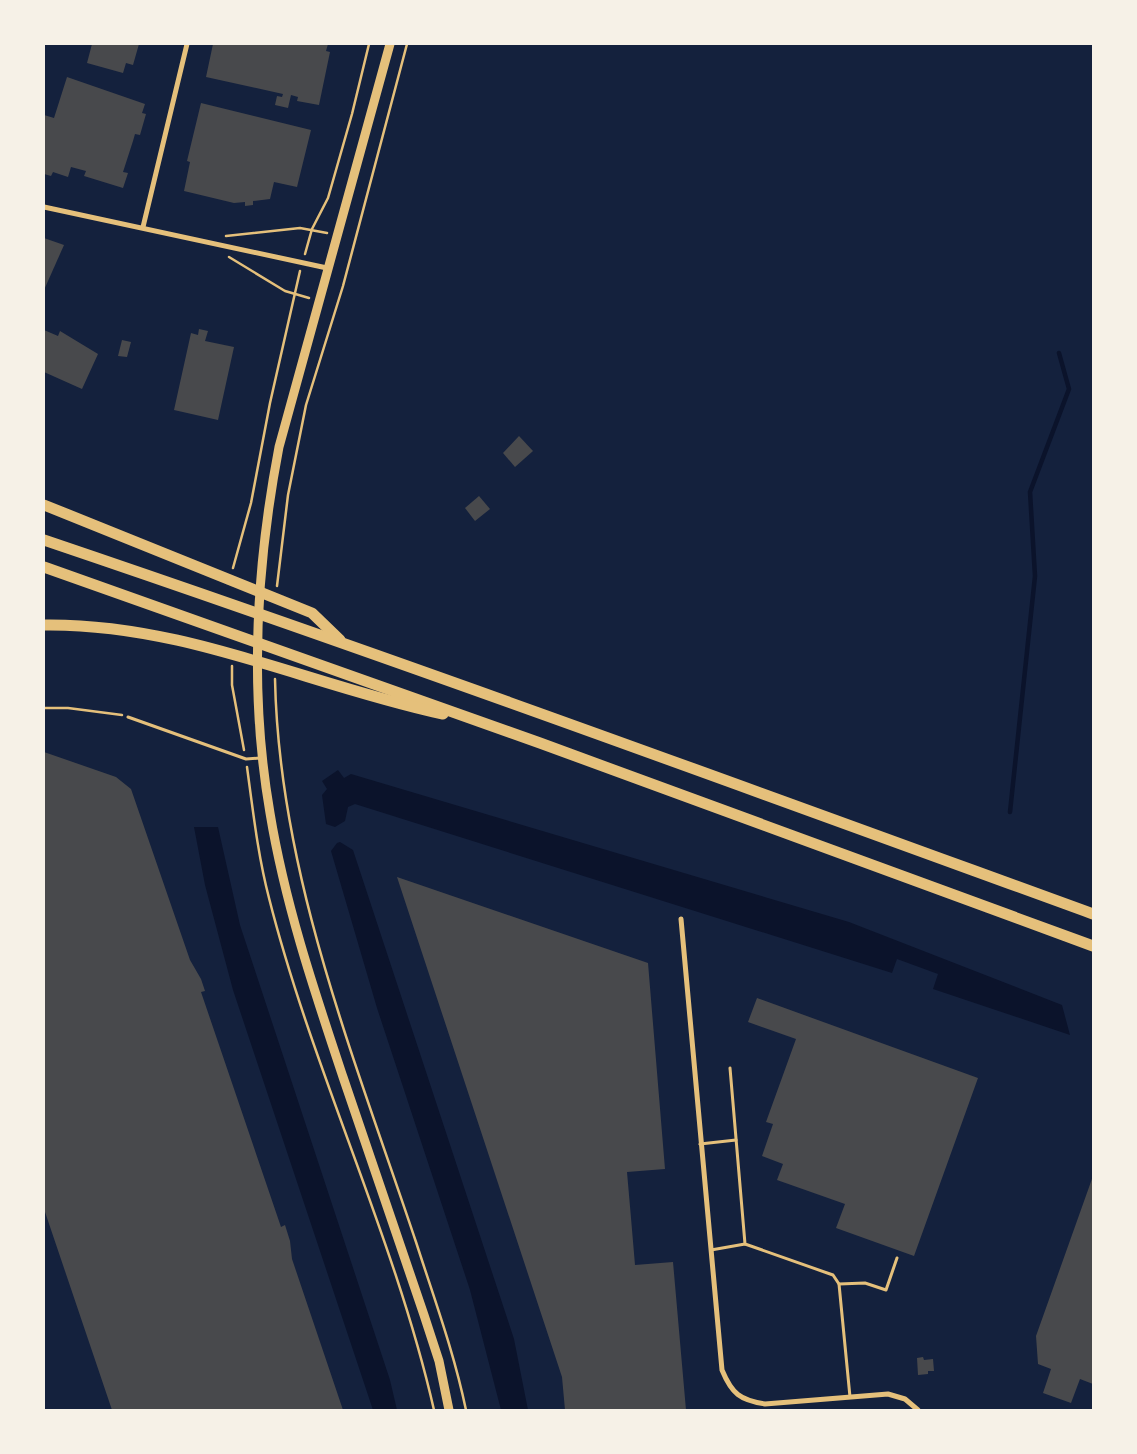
<svg xmlns="http://www.w3.org/2000/svg" width="1137" height="1454" viewBox="0 0 1137 1454" font-family="'PT Sans Narrow',sans-serif">
  <style>
    .water { fill: #0b132b }
    .lines { fill: none; stroke-linecap: round; stroke-linejoin: round }
    .stream { stroke: #0b132b; stroke-width: 4.5 }
    .building { fill: #48494c }
    .path { stroke: #e5c07b; stroke-width: 2.5 }
    .service { stroke: #e5c07b; stroke-width: 3 }
    .minor { stroke: #e5c07b; stroke-width: 5 }
    .secondary { stroke: #e5c07b; stroke-width: 9 }
    .motorway { stroke: #e5c07b; stroke-width: 11 }
  </style>
  <rect width="100%" height="100%" fill="#14213d"/>
  <g class="water">
    <path d="M338 770 344 778 351 774 849 922 1062 1005 1070 1035 933 989 938 974 897 959 892 973 355 804 348 807 345 821 335 827 326 824 322 795 327 789 322 781Z"/>
    <path d="M194 827H218L240 925 390 1380 397 1410H373L233 990 205 885Z"/>
    <path d="M340 842 353 850 514 1339 528 1410H501L470 1290 377 1008 331 851 337 843Z"/>
  </g>
  <g class="lines">
    <path class="stream" d="M1010 812 1035 576 1030 492 1069 389 1059 353"/>
  </g>
  <g class="building">
    <path d="M92 44H139L133 65 126 63 123 73 87 63Z"/>
    <path d="M213 44H328L326 51 330 52 319 105 297 101 298 97 291 95 288 108 275 105 277 96 282 97 283 94 206 77Z"/>
    <path d="M67 77 145 104 142 113 146 114 140 135 135 134 133 141 123 172 128 173 123 188 84 176 86 171 71 167 68 177 53 172 51 176 44 174V115L54 118Z"/>
    <path d="M201 103 311 130 297 187 274 182 270 199 253 201V205L245 206V202L234 203 184 191 190 162 187 161Z"/>
    <path d="M44 238 64 245 44 290Z"/>
    <path d="M199 329 208 331 205 341 234 347 218 420 174 410 191 333 198 335Z"/>
    <path d="M44 330 58 336 60 331 98 354 82 389 44 372Z"/>
    <path d="M122 340 131 342 127 357 118 356Z"/>
    <path d="M519 436 533 451 515 467 503 453Z"/>
    <path d="M479 496 490 509 475 521 465 508Z"/>
    <path d="M44 752 116 777 131 789 190 960 201 979 205 991 201 992 281 1227 285 1225 290 1241 292 1259 343 1410H112L44 1209Z"/>
    <path d="M397 877 648 963 665 1169 627 1172 631 1218 635 1265 673 1262 686 1410H565L562 1377Z"/>
    <path d="M757 998 978 1078 914 1256 836 1228 845 1204 777 1180 783 1164 762 1156 773 1124 766 1122 796 1039 748 1022Z"/>
    <path d="M1093 1176V1384L1080 1379 1071 1403 1043 1393 1051 1369 1038 1364 1036 1336Z"/>
    <path d="M923 1357 924 1360 933 1359 934 1371H928V1374L918 1375 917 1358Z"/>
  </g>
  <g class="lines">
    <g class="path">
      <path d="M226 236 300 228 327 233"/>
      <path d="M305 254 312 229 328 198 352 114 369 44"/>
      <path d="M229 257 285 291 309 298"/>
      <path d="M233 568 251 503 270 403 300 271"/>
      <path d="M277 586 288 495 306 405 343 286 407 44"/>
      <path d="M232 666V685L244 750"/>
      <path d="M275 679C279 875 355 1059 416 1242 434 1298 454 1352 466 1410"/>
      <path d="M44 708H68L122 715"/>
      <path d="M247 767C253 811 258 856 269 898 313 1072 394 1235 434 1410"/>
    </g>
    <g class="service">
      <path d="M128 717 246 759 260 758"/>
      <path d="M730 1068 745 1244 833 1275 839 1284 850 1397"/>
      <path d="M700 1144 736 1140"/>
      <path d="M711 1250 745 1244"/>
      <path d="M839 1284 865 1283 886 1290 897 1258"/>
    </g>
    <g class="minor">
      <path d="M44 207 327 268"/>
      <path d="M143 227 187 44"/>
      <path d="M681 919 722 1370C732 1394 740 1400 765 1404L888 1394 905 1399 918 1410"/>
    </g>
    <path class="secondary" d="M390 44 279 447C256 567 249 692 270 813 285 904 314 990 343 1077 370 1156 397 1235 424 1315L439 1361 449 1410"/>
    <g class="motorway">
      <path d="M44 505 312 613 340 640"/>
      <path d="M44 540C396 659 744 787 1093 914"/>
      <path d="M44 567 540 743 1093 946"/>
      <path d="M44 625C184 623 308 685 443 714"/>
    </g>
  </g>
  <rect width="1137" height="1454" fill="none" stroke="#f6f1e7" stroke-width="90"/>
</svg>
